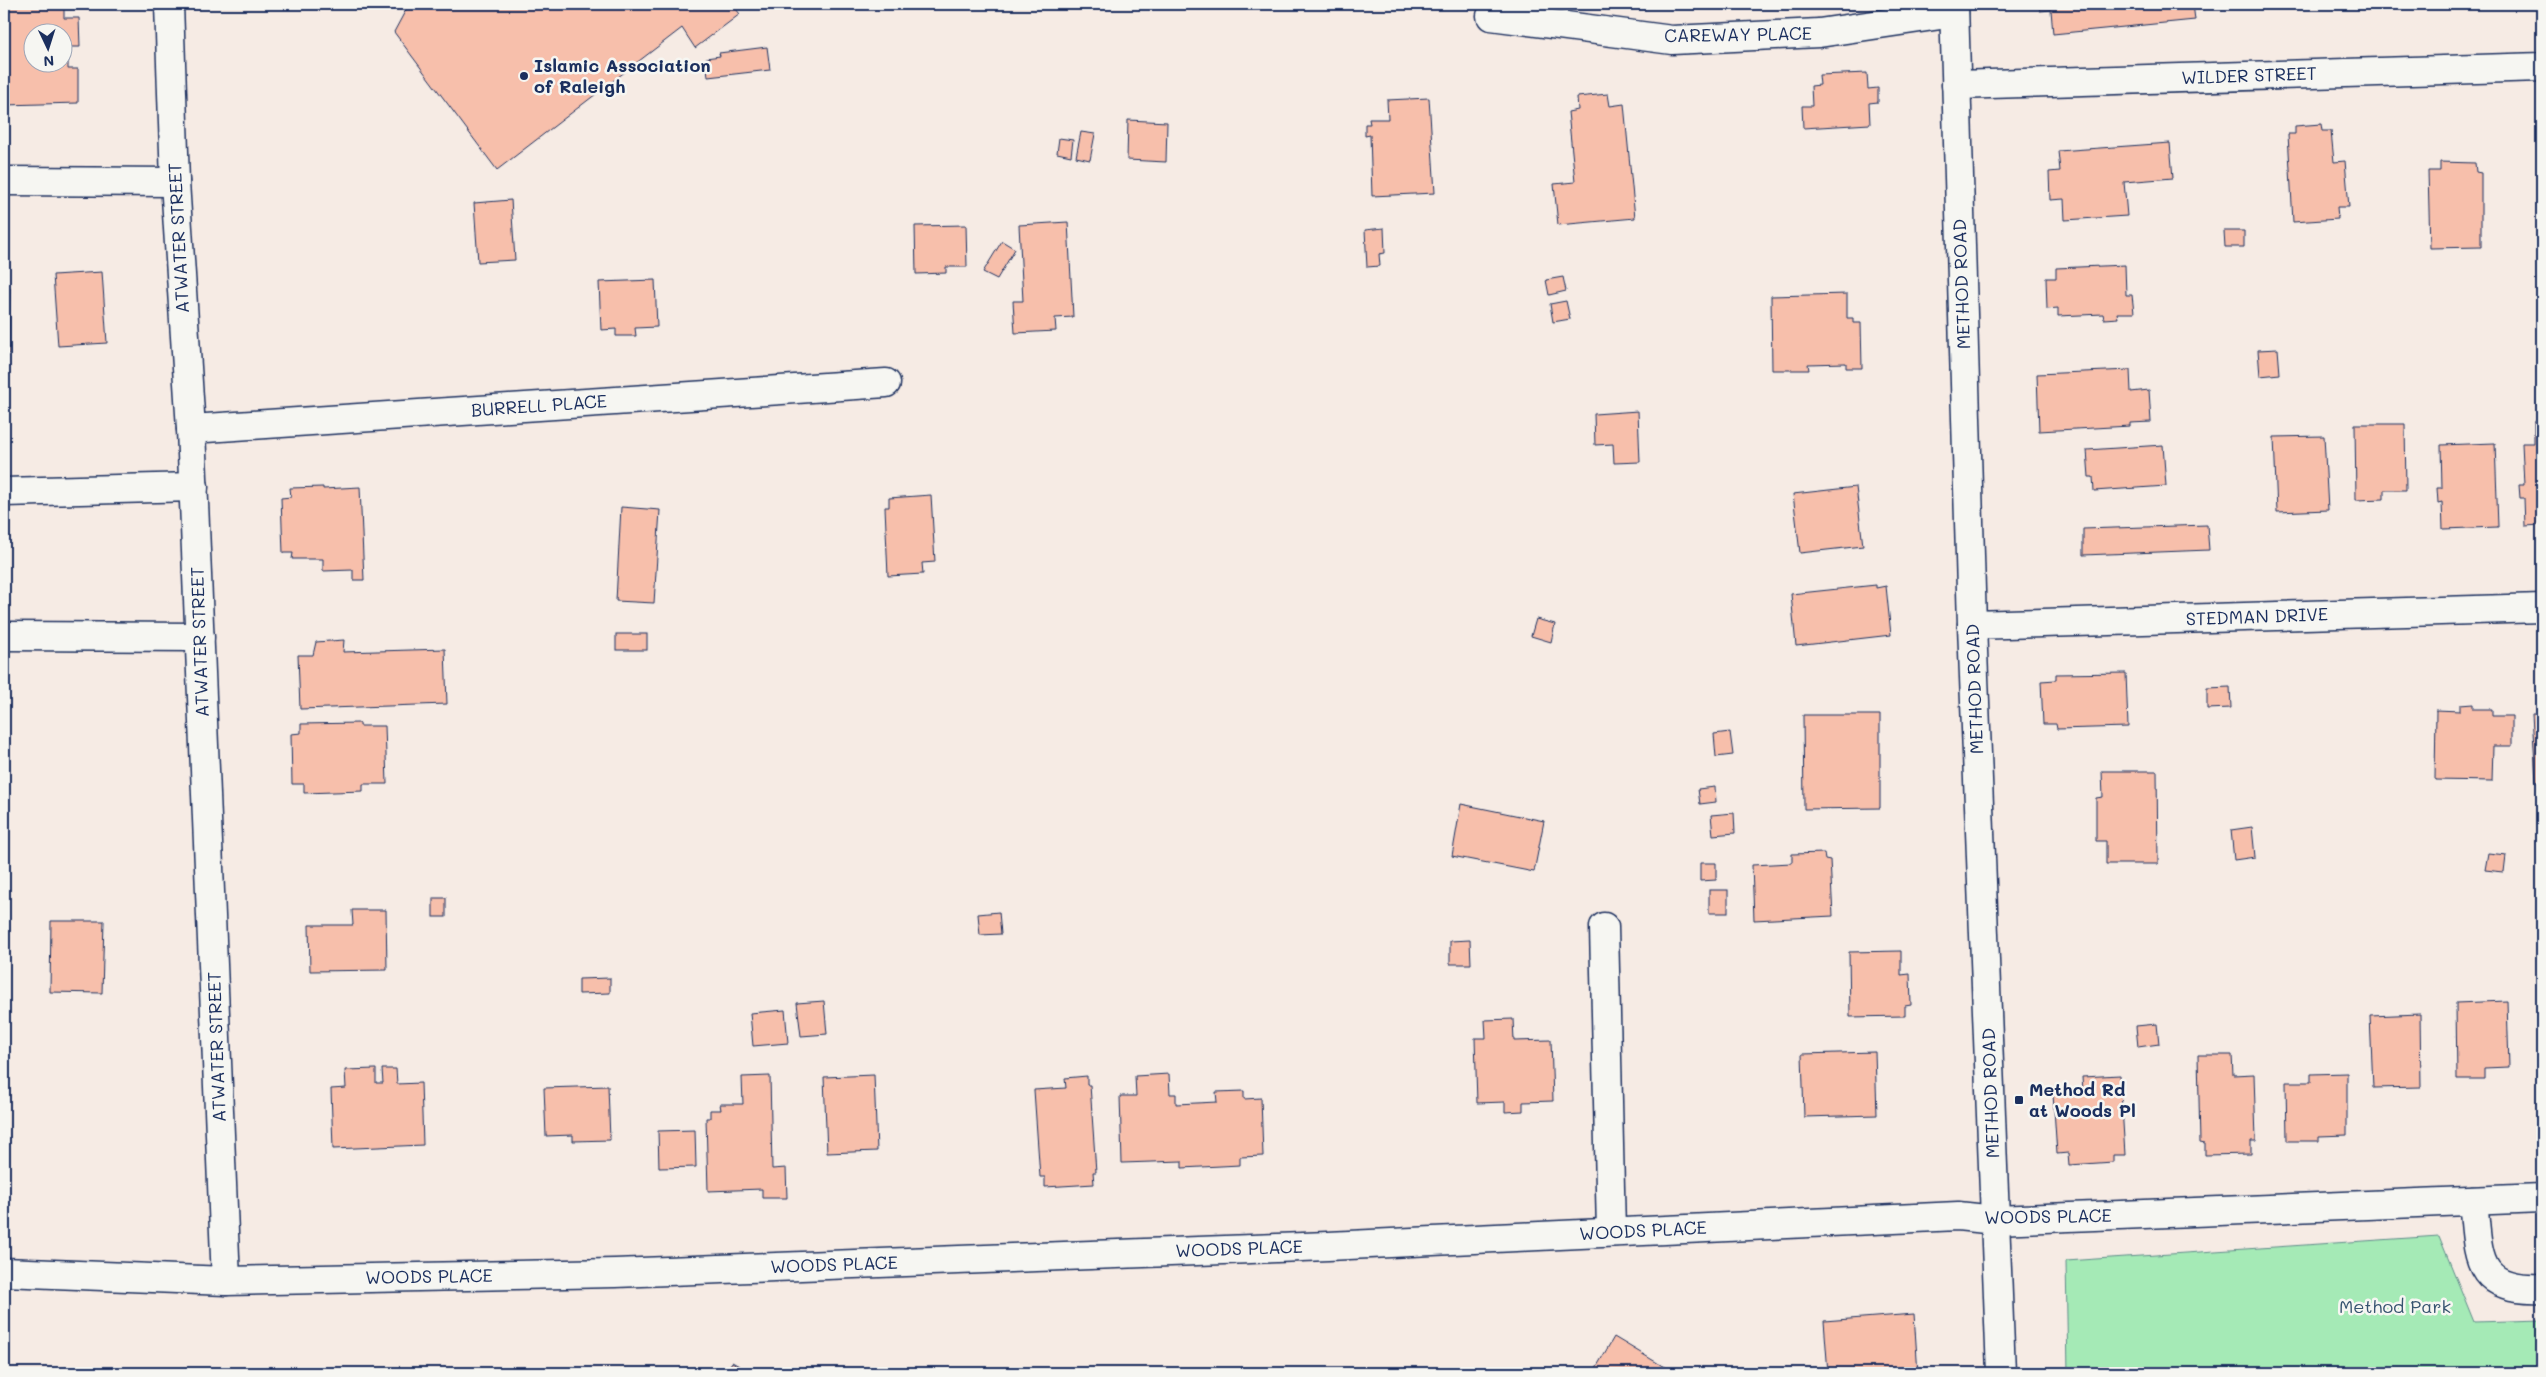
<svg xmlns="http://www.w3.org/2000/svg" width="2546" height="1377" viewBox="0 0 2546 1377" font-family="Mali,sans-serif">
  <style>
    .green { fill: #a5eab6; stroke: #608c8a }
    .building { fill: #f7bfab; stroke: #1b2f5e; fill-rule: evenodd }
    .lines { fill: none; stroke-linecap: round; stroke-linejoin: round }
    .minor-casing { stroke: #1b2f5e; stroke-width: 31 }
    .minor { stroke: #f6f6f2; stroke-width: 28 }
    .poi-dot { fill: #1b2f5e; stroke: #f6f6f2; stroke-width: 2 }
    .labels { text-anchor: middle; stroke-width: 5; stroke-linejoin: round; paint-order: stroke }
    .street-label { font-size: 18px; fill: #1b2f5e; stroke: #f6f6f2 }
    .poi-label { font-size: 18px; font-weight: bold; fill: #1b2f5e; stroke: #f6f6f2; text-anchor: start }
    .park-label { font-size: 18px; fill: #375470; stroke: #f6f6f2 }
  </style>
  <rect width="100%" height="100%" fill="#f6ebe4"/>
  <filter id="ink" filterUnits="userSpaceOnUse"><feTurbulence type="fractalNoise" baseFrequency=".02" numOctaves="2"/><feDisplacementMap in="SourceGraphic" scale="10" xChannelSelector="R" yChannelSelector="G"/><feConvolveMatrix kernelMatrix="1 2 1 2 8 2 1 2 1" color-interpolation-filters="sRGB"/></filter>
  <g filter="url(#ink)">
    <path class="green" d="M2439 1236 2474 1322 2542 1320V1373H2068L2066 1261Z"/>
    <g class="building">
      <path d="M4 4H64V18H79L80 47H68V69H78V103L4 105ZM32 32H62V62H32Z"/>
      <path d="M409 4H732L740 14 695 48 682 28 497 170 394 32Z"/>
      <path d="M2039 4H2193L2195 20 2053 34 2051 10 2040 11Z"/>
      <path d="M767 47 770 70 708 77 706 58 720 56 719 53Z"/>
      <path d="M1867 73 1868 89 1878 88V102L1869 103 1870 124 1803 128 1802 106H1812L1811 86 1820 85 1819 75Z"/>
      <path d="M1608 94 1610 106 1624 104 1635 218 1558 225 1554 184 1575 182 1568 112 1578 110 1577 97Z"/>
      <path d="M1429 98 1435 193 1372 196 1370 135 1365 136V124H1370L1369 119H1388L1387 100Z"/>
      <path d="M1128 120 1167 122 1166 162 1127 160Z"/>
      <path d="M2321 124 2322 131H2331L2334 162 2345 161 2349 207H2337L2338 219 2293 222 2288 134H2295V126Z"/>
      <path d="M1081 132 1095 134 1090 160 1076 157Z"/>
      <path d="M1059 138 1073 140 1071 156 1057 153Z"/>
      <path d="M2170 143 2173 178 2124 182 2127 216 2065 220 2064 199 2050 200 2049 172 2060 171 2058 151Z"/>
      <path d="M2440 162 2475 163 2476 172 2481 173V247L2430 248 2428 171H2440Z"/>
      <path d="M511 200 515 260 478 262 474 203Z"/>
      <path d="M1068 222 1073 317 1055 318 1056 331 1015 333 1013 301H1023L1019 225Z"/>
      <path d="M966 225 967 267H946V273L916 274 915 226Z"/>
      <path d="M1384 228 1385 253 1379 254 1380 266 1367 267 1365 230Z"/>
      <path d="M2224 231H2244V247H2225Z"/>
      <path d="M1002 241 1015 249 997 279 983 272Z"/>
      <path d="M2125 265 2126 295H2132L2134 313H2117L2118 318 2104 319 2103 314 2058 316V308L2047 309 2046 278H2056V268Z"/>
      <path d="M102 272 107 343 58 346 53 275Z"/>
      <path d="M1563 277 1566 291 1549 295 1546 280Z"/>
      <path d="M655 280 657 327 635 328 636 336H616V329L601 330 599 282Z"/>
      <path d="M4 288H10L9 354H4Z"/>
      <path d="M1847 294V318H1853V323H1861L1862 368H1846V363L1808 364 1809 370H1772L1771 296Z"/>
      <path d="M1566 301 1570 319 1553 322 1550 304Z"/>
      <path d="M2278 349 2280 374 2260 376 2258 350Z"/>
      <path d="M2130 370 2131 392 2149 390 2151 422 2130 423V426L2039 431 2037 374Z"/>
      <path d="M1638 411 1640 462 1614 463 1613 444 1595 445 1594 414Z"/>
      <path d="M2534 421H2542V525L2525 526 2524 498H2520L2519 485H2524L2522 443H2534Z"/>
      <path d="M2355 424H2405L2406 490H2384V499L2356 500Z"/>
      <path d="M2324 436 2328 510 2277 512 2274 437Z"/>
      <path d="M2495 443 2498 527 2443 529 2442 502 2438 503 2437 488H2442L2441 445Z"/>
      <path d="M2163 445 2166 486 2094 491 2093 477H2089L2087 450Z"/>
      <path d="M323 487V489L360 487 364 580H353V570L323 571V559H292L293 553H283L281 498 291 497 290 488Z"/>
      <path d="M1856 487 1863 546 1800 553 1793 494Z"/>
      <path d="M931 495 935 562 922 563 923 574 888 576 885 507H889V498Z"/>
      <path d="M621 507 660 510 654 603 616 601Z"/>
      <path d="M2207 525 2209 550 2083 555V529Z"/>
      <path d="M1876 585V588L1886 586 1891 635 1796 646 1791 594Z"/>
      <path d="M1536 619 1555 624 1551 642 1531 636Z"/>
      <rect x="616" y="634" width="31" height="16"/>
      <path d="M344 640 343 652 445 649 447 704 300 709 298 655H313L316 642Z"/>
      <path d="M2126 673 2128 727 2057 729 2056 724H2043L2041 681 2056 680V674Z"/>
      <path d="M2230 687 2231 708 2207 709V688Z"/>
      <path d="M2473 704V709H2492V716H2512V746H2493L2492 781 2435 780 2436 710 2460 711V705Z"/>
      <path d="M2532 714H2542V781L2536 782Z"/>
      <path d="M1803 715H1880V808L1804 809Z"/>
      <path d="M360 723V726H385L387 784H363V791L304 793V784H292L291 734 301 733V724Z"/>
      <path d="M1730 732 1733 755 1716 757 1714 734Z"/>
      <path d="M2102 771H2157L2158 864H2106V841H2096V798L2103 797Z"/>
      <path d="M1715 787 1716 802 1700 804 1698 789Z"/>
      <path d="M1461 804 1544 821 1534 872 1452 856Z"/>
      <path d="M1734 813 1735 833 1713 835 1711 815Z"/>
      <path d="M2252 827 2255 857 2234 860 2231 830Z"/>
      <path d="M1824 853 1825 859 1830 860 1833 916 1754 920 1752 865 1792 863V854Z"/>
      <path d="M2488 853 2506 855 2504 872 2485 870Z"/>
      <path d="M1700 863H1716V880L1700 881Z"/>
      <rect x="1709" y="890" width="19" height="23"/>
      <rect x="433" y="898" width="13" height="19"/>
      <path d="M352 910H386L387 970 310 971 309 925H353Z"/>
      <path d="M999 912 1001 934 980 935 978 914Z"/>
      <path d="M51 921H104L102 993 50 992Z"/>
      <path d="M1470 940 1471 964H1450V941Z"/>
      <path d="M1901 951V975L1910 974 1911 1005 1905 1006V1016L1850 1017 1849 952Z"/>
      <path d="M610 978V993L579 994V979Z"/>
      <path d="M824 1001 827 1034 801 1036 797 1003Z"/>
      <path d="M2507 1001 2509 1067 2484 1068V1079H2457L2456 1003Z"/>
      <path d="M785 1010 788 1043 753 1046 750 1013Z"/>
      <path d="M2420 1014 2421 1087 2373 1088 2370 1016Z"/>
      <path d="M1513 1019 1514 1041 1551 1040 1553 1101 1523 1102V1111L1505 1112V1102L1477 1103 1475 1038H1486L1485 1020Z"/>
      <path d="M2157 1024 2159 1044 2138 1047 2136 1026Z"/>
      <path d="M1875 1052 1877 1115 1804 1117 1802 1054Z"/>
      <path d="M2198 1055H2232L2233 1075 2254 1074 2256 1141H2251V1154L2205 1155V1144L2200 1143Z"/>
      <path d="M376 1069V1083H383L382 1069H396L397 1084 421 1083 423 1145 333 1149 331 1089 346 1088 345 1070Z"/>
      <path d="M2347 1073V1135L2319 1136V1141H2287L2286 1082H2311V1074Z"/>
      <path d="M1169 1074 1170 1094H1176V1104L1217 1102 1216 1092 1244 1091V1099L1261 1098 1263 1156 1240 1157V1165L1182 1168V1161L1122 1163 1120 1096H1136L1135 1076Z"/>
      <path d="M874 1075 877 1151 827 1153 824 1077Z"/>
      <path d="M2120 1075 2125 1155H2113V1162L2069 1165 2068 1153 2057 1154 2053 1094 2083 1092 2082 1077Z"/>
      <path d="M770 1076 772 1169 786 1168 787 1198H762V1189L708 1191 706 1118H710V1110H721L720 1104H743L742 1077Z"/>
      <path d="M1087 1076V1085H1090L1096 1172H1093L1094 1184 1045 1187V1177H1040L1034 1090 1066 1088 1065 1078Z"/>
      <path d="M608 1086 610 1140 573 1141V1135L546 1136 544 1088Z"/>
      <path d="M2539 1105H2542V1144H2541Z"/>
      <path d="M695 1130 696 1167 659 1168 658 1131Z"/>
      <path d="M1914 1314 1918 1373H1828L1824 1321Z"/>
      <path d="M1614 1337 1671 1371 1670 1373H1593Z"/>
      <path d="M732 1362 752 1373H725Z"/>
    </g>
    <g class="lines">
      <g class="minor-casing">
        <g id="minor">
          <path d="M169 4 175 182 191 429 226 1281"/>
          <path d="M1954 4 1972 625 2001 1373"/>
          <path d="M1491 16 1672 40 1819 33 1954 13"/>
          <path d="M1956 85 2542 67"/>
          <path d="M4 181 175 182"/>
          <path d="M191 429 886 383"/>
          <path d="M4 492 194 487"/>
          <path d="M1972 625 2542 608"/>
          <path d="M4 636 200 637"/>
          <path d="M1604 927 1611 1232"/>
          <path d="M2473 1201C2479 1255 2473 1291 2542 1288"/>
          <path d="M4 1272 226 1281 615 1273 1328 1246 1958 1216 1995 1220 2542 1198"/>
        </g>
      </g>
      <use href="#minor" class="minor"/>
    </g>
  </g>
  <g class="poi-dot">
    <circle cx="524" cy="76" r="5"/>
    <rect x="2014" y="1095" width="10" height="10" rx="2.5"/>
  </g>
  <g class="labels">
    <g class="street-label">
      <text transform="translate(1738 35) rotate(-1)" y="6">CAREWAY PLACE</text>
      <text transform="translate(2249 76) rotate(-2)" y="6">WILDER STREET</text>
      <text transform="translate(179 238) rotate(-93)" y="6">ATWATER STREET</text>
      <text transform="translate(1962 284) rotate(-92)" y="6">METHOD ROAD</text>
      <text transform="translate(539 406) rotate(-4)" y="6">BURRELL PLACE</text>
      <text transform="translate(2257 617) rotate(-2)" y="6">STEDMAN DRIVE</text>
      <text transform="translate(200 642) rotate(-92)" y="6">ATWATER STREET</text>
      <text transform="translate(1975 689) rotate(-92)" y="6">METHOD ROAD</text>
      <text transform="translate(217 1047) rotate(-92)" y="6">ATWATER STREET</text>
      <text transform="translate(1991 1093) rotate(-92)" y="6">METHOD ROAD</text>
      <text transform="translate(2048 1217) rotate(-1)" y="6">WOODS PLACE</text>
      <text transform="translate(1643 1231) rotate(-3)" y="6">WOODS PLACE</text>
      <text transform="translate(1239 1249) rotate(-2)" y="6">WOODS PLACE</text>
      <text transform="translate(834 1265) rotate(-2)" y="6">WOODS PLACE</text>
      <text transform="translate(429 1277) rotate(-1)" y="6">WOODS PLACE</text>
    </g>
    <g class="poi-label">
      <text x="534" y="72">Islamic Association<tspan x="534" dy="21">of Raleigh</tspan></text>
      <text x="2029" y="1096">Method Rd<tspan x="2029" dy="21">at Woods Pl</tspan></text>
    </g>
    <g class="park-label">
      <text x="2395" y="1313">Method Park</text>
    </g>
  </g>
  <rect width="2546" height="1377" fill="none" stroke="#f6f6f2" stroke-width="20"/>
  <rect x="10" y="10" width="2526" height="1357" fill="none" stroke="#1b2f5e" stroke-width="2" filter="url(#ink)"/>
  <g transform="translate(48 48) rotate(176)"><circle r="24" fill="#f6f6f2" stroke="#9ea6b7"/>
  <path d="M0-4L9 19L0 12L-9 19Z" fill="#1b2f5e"/>
  <text y="-8" font-size="14" font-weight="bold" text-anchor="middle" fill="#1b2f5e">N</text>
  </g>
</svg>
